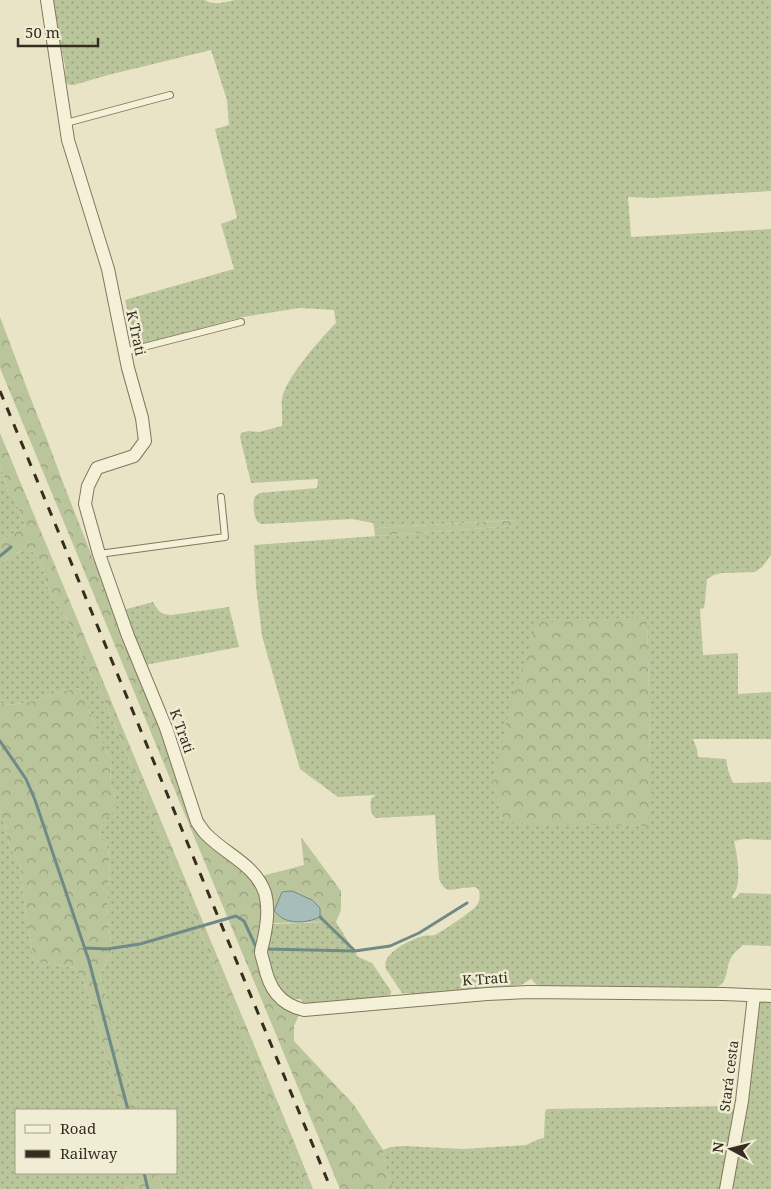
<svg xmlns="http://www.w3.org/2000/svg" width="771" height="1189" viewBox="0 0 771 1189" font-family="'Noto Serif',serif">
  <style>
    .grass { fill: url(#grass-dots); fill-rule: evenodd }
    .forest { fill: url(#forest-crowns) }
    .water { fill: #a7bdba; stroke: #6f8a87 }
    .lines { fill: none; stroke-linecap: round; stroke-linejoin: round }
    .stream { stroke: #6f8a87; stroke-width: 3 }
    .lane-casing { stroke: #82775e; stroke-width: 8 }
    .street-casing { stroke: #82775e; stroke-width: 14 }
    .lane { stroke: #f4f1d8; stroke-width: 6 }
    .street { stroke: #f4f1d8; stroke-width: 12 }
    .rail { stroke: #342d20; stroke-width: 3; stroke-dasharray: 9 9; stroke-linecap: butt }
    .labels { text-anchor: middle; stroke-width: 5; stroke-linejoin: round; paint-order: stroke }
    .street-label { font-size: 14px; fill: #342d20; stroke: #f1edd5 }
  </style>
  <defs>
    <pattern id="grass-dots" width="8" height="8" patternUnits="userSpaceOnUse" patternTransform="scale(1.25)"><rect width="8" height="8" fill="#bac59b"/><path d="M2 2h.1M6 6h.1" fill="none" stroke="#98a07e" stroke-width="1.8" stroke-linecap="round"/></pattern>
    <pattern id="forest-crowns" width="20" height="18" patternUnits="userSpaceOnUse" patternTransform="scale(1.25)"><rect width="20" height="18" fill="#bac59b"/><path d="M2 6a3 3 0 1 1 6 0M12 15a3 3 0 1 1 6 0" fill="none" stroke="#98a07e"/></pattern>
  </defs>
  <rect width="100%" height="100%" fill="#e9e4c6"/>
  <g class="grass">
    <path d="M52 0H205C213 6 226 2 235 0H771V191L653 198 628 197 631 237 771 229V555L762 567 755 572 722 573 714 575 707 579 705 602 704 608 700 609 703 655 738 653V694L771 692V739H693L697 749 698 757 726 759 728 770 733 783 771 782V840L744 839 734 841C737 853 741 878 736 890 735 892 733 894 732 897L734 899 740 893 771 894V946L743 945C739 949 733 953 731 958 725 968 729 982 717 987L538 986 531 979 521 985 417 994 402 993 386 969C381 953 410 940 423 936 427 935 431 936 435 935 440 933 474 910 477 905 480 901 480 895 479 890L475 887C471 887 466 888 462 888 450 890 446 894 439 879L435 815 376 818C370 814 370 806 371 799L376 795 338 797 300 769 262 636 256 586 254 545 514 526 516 520 374 528 373 523 352 519 265 524C262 524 260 524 257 521 254 517 253 505 254 500 254 496 256 496 259 493L317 488 318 479 251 483 240 437 241 433 248 431 259 432 282 426C283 417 281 408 282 399 284 380 322 337 336 323L334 310 299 308 243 317 136 346 125 300 234 269 221 224 237 218 215 129 229 125 227 100 211 50 108 75 74 85H69L66 82 65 66ZM647 617C649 686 651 756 647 826L502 819 496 791 621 619Z"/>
    <path d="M0 464 6 483 8 494 14 497 25 525 0 543Z"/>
    <path d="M26 550 35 553 43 569 48 588 70 625 92 680 99 688 214 965 306 1189H163L158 1173H176V1110H138L123 1064 100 975 112 951 108 920 107 890 110 867 108 849 101 836 100 829 115 797 111 785 110 759 79 688 55 693 33 701 11 705 0 703V564L14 554Z"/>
    <path d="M153 602C159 612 160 614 171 615L229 607 239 647 145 665 123 610Z"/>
    <path d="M0 810 10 846 20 866 26 915 34 961 75 968 84 980 121 1110H16V1173H139L142 1183 116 1189H0Z"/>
    <path d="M336 922 358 957 372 963 391 991V994L389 996 305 1004 300 999H288L272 978 267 952 269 924Z"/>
    <path d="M771 999V1189H730L758 1001Z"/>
    <path d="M728 1106 733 1108 735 1119 722 1189H394L386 1171 383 1150 391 1147 404 1146 463 1149 526 1145 539 1139 544 1138 545 1112 547 1109Z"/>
  </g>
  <g class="forest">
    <path d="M0 317 29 394 48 442 62 480 93 559H98L163 731 192 819 248 874 263 901 260 968 300 1013 294 1026V1041L354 1105 383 1150 386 1171 394 1189H340L0 368Z"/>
    <path d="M0 433 293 1139 313 1189H306L214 965 99 688 92 680 70 625 48 588 43 569 35 553C21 546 11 556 0 564V543L25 525 14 497 8 494 6 483 0 464Z"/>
    <path d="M517 520 514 526 375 536 374 528Z"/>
    <path d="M647 617C649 686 651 756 648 826L506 823C496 812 501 797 492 786L511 703 537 623Z"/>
    <path d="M79 688 110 759 111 785 115 797 114 812 105 819 100 829 101 836 108 849 110 867 107 890 108 920 112 951 100 975 123 1064 138 1110H121L84 980 75 968 34 961 26 915 20 866 10 846 0 810V703L11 705 33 701 55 693Z"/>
    <path d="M301 837 341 891V910L336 922 269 923 262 876 304 865Z"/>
    <path d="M139 1173H158L163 1189H116L141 1183Z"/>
  </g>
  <path class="water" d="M292 891 312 900 320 908V917C310 922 294 924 284 919 280 917 277 913 274 911L282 892Z"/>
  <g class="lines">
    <g class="stream">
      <path d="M0 556 11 547"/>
      <path d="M0 741 26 779 35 800 89 961 128 1110"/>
      <path d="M320 917 354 950"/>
      <path d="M85 948 107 949 140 944 236 916 244 921 257 949H258"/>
      <path d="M265 949 355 951 390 946 419 933 467 903"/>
      <path d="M144 1173 148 1189"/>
    </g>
    <g class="lane-casing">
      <g id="lane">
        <path d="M66 123 170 95"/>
        <path d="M124 352 241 322"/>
        <path d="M99 554 225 537 221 497"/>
      </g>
    </g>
    <g class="street-casing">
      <g id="street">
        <path d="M47 0 68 140 108 269 128 368 142 418 145 441 134 456 97 468 88 486 85 504 99 554 128 636 166 728 197 822C200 826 203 831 206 834 225 854 256 865 265 893 269 907 267 924 264 938 263 943 261 949 261 953 262 957 263 961 264 964 269 988 279 1004 304 1010L487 994 528 992 724 994 771 996"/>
        <path d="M726 1189 742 1101 754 996"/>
      </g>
    </g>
    <use href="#lane" class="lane"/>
    <use href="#street" class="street"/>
    <path class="rail" d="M0 391 331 1189"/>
  </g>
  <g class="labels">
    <g class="street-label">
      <text transform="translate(136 333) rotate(78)" y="5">K Trati</text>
      <text transform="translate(182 731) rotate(70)" y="5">K Trati</text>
      <text transform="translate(485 979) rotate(-4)" y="5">K Trati</text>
      <text transform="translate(729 1076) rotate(-83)" y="5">Stará cesta</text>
    </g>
  </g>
  <rect x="15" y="1109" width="162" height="65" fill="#f1edd5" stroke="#a5a08d"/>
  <rect x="25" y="1125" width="25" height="8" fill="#f4f1d8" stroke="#a5a08d"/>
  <text x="60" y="1134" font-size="15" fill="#342d20">Road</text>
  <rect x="25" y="1150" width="25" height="8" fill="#342d20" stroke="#a5a08d"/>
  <text x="60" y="1159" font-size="15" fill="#342d20">Railway</text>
  <g transform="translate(731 1149) rotate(277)" stroke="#f1edd5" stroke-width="4" paint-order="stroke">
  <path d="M0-4L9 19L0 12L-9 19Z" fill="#342d20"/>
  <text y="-8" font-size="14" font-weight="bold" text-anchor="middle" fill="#342d20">N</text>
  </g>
  <path d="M18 38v8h80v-8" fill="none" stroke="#342d20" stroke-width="2.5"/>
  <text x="25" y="38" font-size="15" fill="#342d20" stroke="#f1edd5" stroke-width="4" paint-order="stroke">50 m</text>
</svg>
